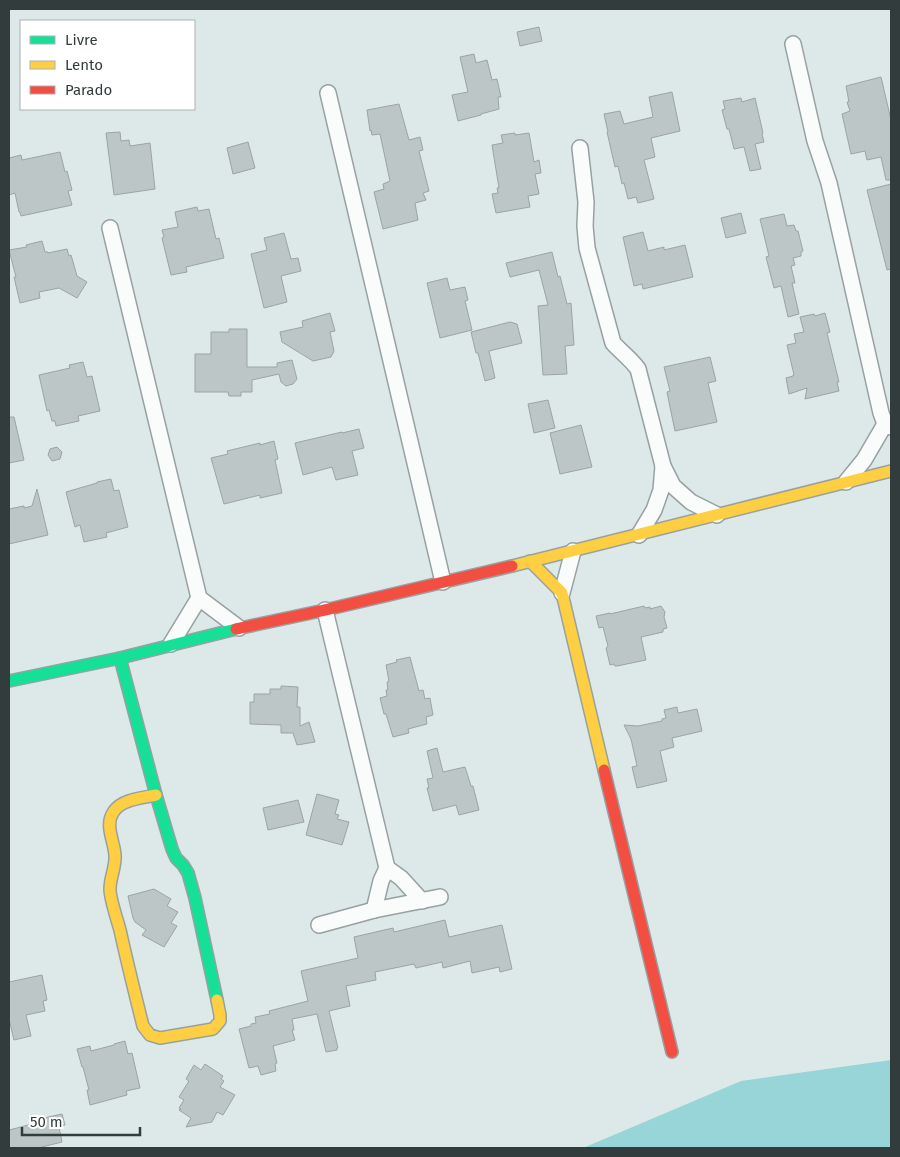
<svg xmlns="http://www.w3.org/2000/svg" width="900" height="1157" viewBox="0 0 900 1157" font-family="'Fira Sans',sans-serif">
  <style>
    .water { fill: #98d5d8 }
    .building { fill: #bcc6c6; stroke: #9ba4a4 }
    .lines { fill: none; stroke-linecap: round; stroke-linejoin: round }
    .street-casing { stroke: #98a1a1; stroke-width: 18 }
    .fast-casing { stroke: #98a1a1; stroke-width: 14 }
    .slow-casing { stroke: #98a1a1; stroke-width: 14 }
    .jam-casing { stroke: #98a1a1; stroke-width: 14 }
    .street { stroke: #fafcfc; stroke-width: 15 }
    .fast { stroke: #16e098; stroke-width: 11 }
    .slow { stroke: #ffcf43; stroke-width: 11 }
    .jam { stroke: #f24e42; stroke-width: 11 }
  </style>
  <rect width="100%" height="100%" fill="#dde9e9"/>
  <path class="water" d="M891 1060V1148H583L741 1081Z"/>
  <g class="building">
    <path d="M539 27 542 41 520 46 517 32Z"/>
    <path d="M474 54 476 63 487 60 492 80 497 79 501 97H498L499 109 481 114V115L458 121 452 95 468 92 460 57Z"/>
    <path d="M881 77 891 120V180H886L881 157 867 160 865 151 851 154 842 114 850 111 847 102H849L846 86Z"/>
    <path d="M672 92 680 131 651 138 655 157 644 160 654 199 638 203 636 197 628 199 624 183 622 184 618 166 615 167 607 132H608L604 114 620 111 624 124 653 117 649 97Z"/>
    <path d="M741 98 742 102 755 98 763 133 762 134 764 142 755 144 761 169 750 171 744 147 734 149 729 129H727L722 110 725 109 723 101Z"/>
    <path d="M399 104 409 140 420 137 423 150 419 151 429 191 423 193 426 200 415 203 418 220 383 229 374 192 384 189 383 184 390 181 380 134 372 135 371 130 370 131 367 110Z"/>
    <path d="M120 132 121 141 129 140 130 146 150 143 155 189 114 195 106 133Z"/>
    <path d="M515 133V135L529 133 534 162 539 160 541 173 535 174 539 194 528 196 530 207 496 213 492 194 498 193 497 188H499L492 145 503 143 501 135Z"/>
    <path d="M248 142 255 168 233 174 227 148Z"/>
    <path d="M60 152 65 172 67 171 72 190 68 191 72 205 21 216 20 212H19L15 193 9 195V158L21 155 22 160Z"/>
    <path d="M891 184V269L887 270 867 190Z"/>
    <path d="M197 207 198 211 209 209 216 239 219 238 224 258 186 267 187 272 171 275 162 238 164 237 162 230 178 227 175 212Z"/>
    <path d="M741 213 746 233 726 238 721 218Z"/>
    <path d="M784 214 787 226 794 225 796 231H798L803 251 801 252V256L793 258 795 265 791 266 795 283H792L799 314 788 317 781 286 774 288 766 257 769 256 760 219Z"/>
    <path d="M643 232 648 251 664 247V250L685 245 693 277 643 289 642 284 634 286 623 237Z"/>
    <path d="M284 233 291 259 298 258 301 271 281 276 287 302 264 308 251 254 267 250 264 238Z"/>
    <path d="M42 241 45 252H48V253L67 249 69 256 71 255 77 276 87 282 77 298 59 288 39 292 40 298 20 303 14 277H16L9 250 27 247 26 245Z"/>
    <path d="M552 252 558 277 560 276 567 304 571 303 574 345 565 346 567 374 543 375 538 306 548 305 539 270 510 277 506 263Z"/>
    <path d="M447 278 450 290 465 287 468 300 465 301 472 330 440 338 427 283Z"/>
    <path d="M330 313 335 331 330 332 334 351 331 357 313 361 282 342 280 332 303 327 302 321Z"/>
    <path d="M825 313 830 332 827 333 839 382H837L839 391 805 399 807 388 789 394 786 378 793 376V375H794L787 345 796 343 794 334 804 332 800 317 814 314 815 316Z"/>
    <path d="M510 322 517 324 522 343 489 351 495 378 485 381 478 353H476L471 332Z"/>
    <path d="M229 329H247V367H277V363L292 360 297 379 293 384 286 386 281 382 279 374 252 380V392H241V396H229L228 392H195V354H211V332H229Z"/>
    <path d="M710 357 716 381 708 383 717 422 675 431 669 402 667 392 670 391 664 367Z"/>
    <path d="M83 362 87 377 92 376 100 411 78 416 79 421 56 426 55 421H52L49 410 47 411 39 375 70 368 69 365Z"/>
    <path d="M548 400 555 428 534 433 528 404Z"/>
    <path d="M9 417H14L24 460 9 463Z"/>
    <path d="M581 425 592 467 560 474 550 433Z"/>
    <path d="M359 429 364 448 352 451 358 475 336 480 332 467 303 475 295 443 342 432V433Z"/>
    <path d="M274 441 278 459 275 460 282 493 260 498V495L224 504 211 458 228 454 227 451 260 443V445Z"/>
    <path d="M57 447 62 452 60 459 52 461 48 455 50 449Z"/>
    <path d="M111 479 114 491 119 490 128 527 106 533 107 537 84 542 80 525 75 527 66 492 97 483V482Z"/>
    <path d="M37 489 48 535 9 544V509L24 506V508L32 506Z"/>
    <path d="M644 606 645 608 650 607V609L661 606 665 612 664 617 667 628 663 629V632L641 637 646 660 617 666H615L614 664 610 665 606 648 608 646 603 627 599 628 596 616 610 613V614Z"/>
    <path d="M410 657 419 691 423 690 425 699 430 698 433 715 426 717 427 724 408 729 409 733 393 737 386 714H384L380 698 387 696 386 690H388L387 682 389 681 386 665 397 662 396 660Z"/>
    <path d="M281 686 298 687 297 707H300V726L309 722 315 742 297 745 293 733H281V725L250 724V702H254V694H270V689H281Z"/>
    <path d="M677 707 678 713 697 709 702 731 672 738 674 747 660 751 667 781 637 788 632 767 637 766 631 739 624 725 638 726 662 721V719L666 718 664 710Z"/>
    <path d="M437 748 443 772 465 767 471 786H473L479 810 459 815 456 805 433 811 427 788H429L427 779 433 778 427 751Z"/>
    <path d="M317 794 339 800 335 814 339 815 337 819 349 822 342 845 306 835Z"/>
    <path d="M298 800 304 822 268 830 263 808Z"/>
    <path d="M154 889 171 899 167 906 178 912 171 923 177 926 164 947 142 935 146 930 135 922 133 918 128 896Z"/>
    <path d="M445 920 449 937 502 925 512 969 500 972 499 967 472 973 470 961 443 968 442 962 416 968 414 964 375 972 376 980 346 986 350 1006 329 1011 338 1048H337V1050L326 1052 317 1014 292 1019 294 1030H292L295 1040 273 1046 277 1063 275 1064 276 1071 261 1075 258 1066 249 1068 239 1029 251 1026V1024L256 1023 255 1017 270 1014 269 1011 308 1001 301 971 358 958 354 937 393 928 394 932Z"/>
    <path d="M42 975 47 1000 43 1001 45 1011 26 1015 31 1036 14 1040 9 1019V982Z"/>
    <path d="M125 1041 128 1054 132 1053 140 1088 126 1091 127 1095 90 1105 87 1090H89L83 1067H82L77 1049 90 1046 91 1051 114 1045V1044Z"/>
    <path d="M205 1064 223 1076 221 1079 224 1081 220 1087 235 1095 223 1115 217 1112 212 1122 186 1127 191 1118 179 1110 181 1109 179 1108 184 1100 179 1097 189 1081 186 1079 194 1065 201 1070Z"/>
    <path d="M62 1114 65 1125 59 1127 62 1142 38 1148H9V1130L40 1122 39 1119Z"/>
  </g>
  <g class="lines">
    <g class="street-casing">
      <g id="street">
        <path d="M793 44 815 141 829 183 881 413 885 424 891 427"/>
        <path d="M328 93 443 582"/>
        <path d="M580 148 586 202 585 226 587 248 613 343C621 352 631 359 638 369L663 466 673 486 691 502 717 515"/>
        <path d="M110 228 199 598 239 628"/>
        <path d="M846 482 864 460 885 424"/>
        <path d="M639 535 654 510 661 490 663 466"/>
        <path d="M562 593 573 551"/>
        <path d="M325 610 387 868 381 881 374 910"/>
        <path d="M171 644 199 598"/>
        <path d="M387 868 401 878 422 901"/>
        <path d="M319 925 374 910 440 897"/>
      </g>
    </g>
    <g class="fast-casing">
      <g id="fast">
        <path d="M120 658 156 795 172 849 176 858 183 865 188 873 195 898 217 1000"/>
        <path d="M9 681 120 658 236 629"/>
      </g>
    </g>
    <g class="slow-casing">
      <g id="slow">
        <path d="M530 561 562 593 604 770"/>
        <path d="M512 566 891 471"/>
        <path d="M156 795C142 798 123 799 114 811 104 825 114 840 115 855 116 867 110 877 110 889 110 899 117 919 120 930 127 962 135 994 143 1026L150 1035 160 1038 213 1029 220 1021V1015L217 1000"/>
      </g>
    </g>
    <g class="jam-casing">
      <g id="jam">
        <path d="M236 629 325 610 512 566"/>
        <path d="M604 770 672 1052"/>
      </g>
    </g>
    <use href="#street" class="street"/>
    <use href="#fast" class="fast"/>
    <use href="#slow" class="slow"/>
    <use href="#jam" class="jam"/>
  </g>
  <rect width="900" height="1157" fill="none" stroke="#333c3d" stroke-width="20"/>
  <rect x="20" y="20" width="175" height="90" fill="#ffffff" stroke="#adb1b1"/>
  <rect x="30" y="36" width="25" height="8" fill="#16e098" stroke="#adb1b1"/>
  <text x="65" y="45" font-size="15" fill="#333c3d">Livre</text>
  <rect x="30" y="61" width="25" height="8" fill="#ffcf43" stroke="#adb1b1"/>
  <text x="65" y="70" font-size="15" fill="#333c3d">Lento</text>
  <rect x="30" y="86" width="25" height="8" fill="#f24e42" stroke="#adb1b1"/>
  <text x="65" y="95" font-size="15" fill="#333c3d">Parado</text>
  <path d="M22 1127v8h118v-8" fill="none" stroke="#333c3d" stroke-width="2.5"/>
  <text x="30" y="1127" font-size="15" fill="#333c3d" stroke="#ffffff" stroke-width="4" paint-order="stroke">50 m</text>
</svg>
